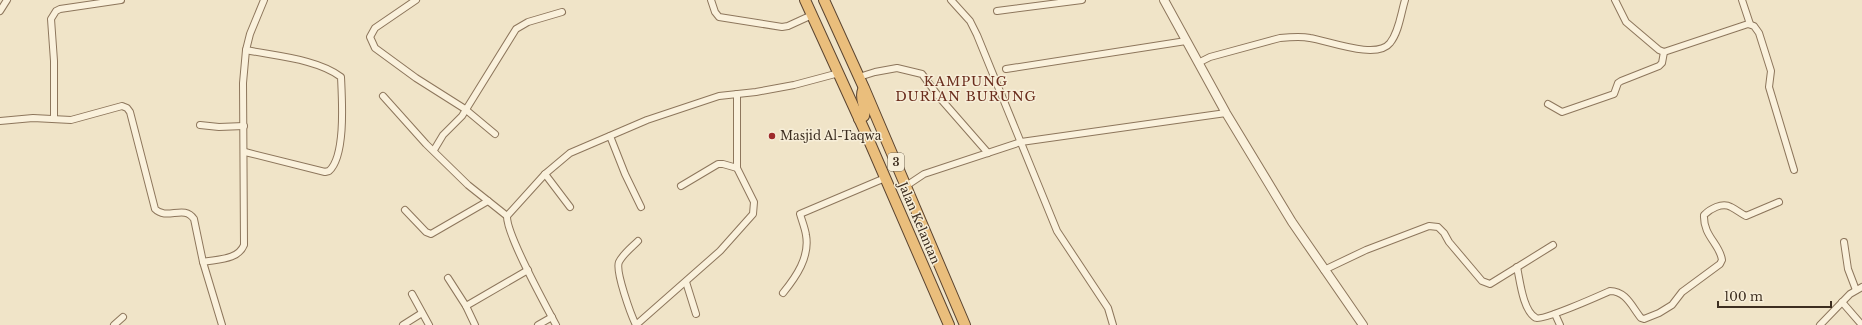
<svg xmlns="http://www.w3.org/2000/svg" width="1862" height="325" viewBox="0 0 1862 325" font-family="'Libre Baskerville',serif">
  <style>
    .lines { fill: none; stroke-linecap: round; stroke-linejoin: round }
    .minor-casing { stroke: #8d765c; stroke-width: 8 }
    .tertiary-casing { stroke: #8d765c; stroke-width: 10 }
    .trunk-casing { stroke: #5b4430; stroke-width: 12 }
    .minor { stroke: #faf1dc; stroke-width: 6 }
    .tertiary { stroke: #faf1dc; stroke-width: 8 }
    .trunk { stroke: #eabe7c; stroke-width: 10 }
    .poi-dot { fill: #9e2a2b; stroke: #f7eed8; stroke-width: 1.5 }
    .labels { text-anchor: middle; stroke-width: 3; stroke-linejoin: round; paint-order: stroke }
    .shield { fill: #f7eed8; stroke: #756857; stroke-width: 1 }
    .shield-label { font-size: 11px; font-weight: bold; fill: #3d2e20 }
    .poi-label { font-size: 12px; fill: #3d2e20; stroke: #f7eed8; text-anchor: start }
    .street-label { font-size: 12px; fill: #3d2e20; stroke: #f7eed8 }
    .neighbourhood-label { font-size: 13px; letter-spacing: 1px; fill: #6b2e1e; stroke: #f7eed8 }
  </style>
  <rect width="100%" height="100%" fill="#f0e4c8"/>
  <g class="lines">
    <g class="minor-casing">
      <g id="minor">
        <path d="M416 0 375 28 370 37 375 48 416 78 465 109 495 134"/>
        <path d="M711 0 715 12 719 17 782 27 788 26 812 15"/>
        <path d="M951 0 970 21 977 35 1057 231 1108 308 1113 325"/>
        <path d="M1615 0 1626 22 1659 50 1664 52 1748 24 1754 26 1759 33 1771 71 1769 87 1794 170"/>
        <path d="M1742 0 1750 24"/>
        <path d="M0 11 7 0"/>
        <path d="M997 11 1082 0"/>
        <path d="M1198 63 1210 57 1280 38C1290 37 1301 36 1310 38 1329 41 1377 60 1390 43 1399 32 1401 13 1405 0"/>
        <path d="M1006 69 1186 41"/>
        <path d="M859 77 875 72 897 68 922 74 939 97 988 153"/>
        <path d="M383 96 426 144 468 185 507 216C506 234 546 306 556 325"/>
        <path d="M1548 104 1562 112 1614 94 1618 83 1621 81 1659 66 1662 63 1664 52"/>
        <path d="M54 119V61L51 19 56 11 60 9 121 0"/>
        <path d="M0 121 33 118 71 120 122 106 127 108 130 112 155 209C167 221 184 204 194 219L203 262"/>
        <path d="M200 125 219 127 244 126"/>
        <path d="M610 136 625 174 641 207"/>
        <path d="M434 150 443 135 462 116 516 29 528 22 562 12"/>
        <path d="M245 152 325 172 329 171C346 156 342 99 341 77 318 59 275 56 246 50"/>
        <path d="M545 174 570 207"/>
        <path d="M681 186 718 164H723L737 168"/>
        <path d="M906 186 924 174 1021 142 1226 113"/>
        <path d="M405 210 426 232 431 234 488 201"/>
        <path d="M507 216 545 174 570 153 647 120 719 96 756 92 794 85 839 73"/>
        <path d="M1844 242 1848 269 1856 290"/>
        <path d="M1517 267C1520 281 1523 311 1536 318 1541 322 1601 295 1610 291 1626 291 1632 307 1641 318L1644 319 1659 313 1672 305 1682 292 1720 264 1722 260C1720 244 1703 236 1704 215 1710 209 1722 202 1731 207 1737 210 1740 213 1746 216L1779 202"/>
        <path d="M1324 270 1366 250 1429 226 1438 227 1444 233 1449 242 1482 281 1490 284 1553 245"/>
        <path d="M448 278 466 306 475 325"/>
        <path d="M686 282 696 314"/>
        <path d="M783 293C796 277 810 257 806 235 805 228 802 221 800 214L885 178"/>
        <path d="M412 294 429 325"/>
        <path d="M1842 302 1862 325"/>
        <path d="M466 306 528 270"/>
        <path d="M1555 314 1560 325"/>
        <path d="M114 325 123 317"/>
        <path d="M222 325 203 262C218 259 238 260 244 245L243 83 246 50 250 34 264 0"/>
        <path d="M403 325 422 313"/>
        <path d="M538 325 552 317"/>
        <path d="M636 325 720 251 753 214 754 202 737 168V94"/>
        <path d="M636 325C631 315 615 271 619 262 623 254 632 247 638 241"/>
        <path d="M1820 325 1850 294 1862 287"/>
      </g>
    </g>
    <g class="tertiary-casing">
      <path id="tertiary" d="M1164 0 1226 113 1292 222 1363 325"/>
    </g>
    <g class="trunk-casing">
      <g id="trunk">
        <path d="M805 0 867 136 949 325"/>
        <path d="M824 0 864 88 965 325"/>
        <path d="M859 119 864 116C867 107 859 99 863 90"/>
      </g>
    </g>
    <use href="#minor" class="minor"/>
    <use href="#tertiary" class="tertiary"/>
    <use href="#trunk" class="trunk"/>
  </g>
  <circle class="poi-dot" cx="772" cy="136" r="4"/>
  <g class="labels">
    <rect class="shield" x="888" y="153" width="16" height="18" rx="3"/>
    <g class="shield-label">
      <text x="896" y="166">3</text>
    </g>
    <g class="poi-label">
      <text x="780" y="140">Masjid Al-Taqwa</text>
    </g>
    <g class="street-label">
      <text transform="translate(919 223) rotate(67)" y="4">Jalan Kelantan</text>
    </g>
    <g class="neighbourhood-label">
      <text x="966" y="86">KAMPUNG<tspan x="966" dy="15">DURIAN BURUNG</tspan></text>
    </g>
  </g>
  <path d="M1718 301v6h113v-6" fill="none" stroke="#3d2e20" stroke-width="2"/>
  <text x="1724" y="301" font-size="12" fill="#3d2e20" stroke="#f7eed8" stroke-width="3" paint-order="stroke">100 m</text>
</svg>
